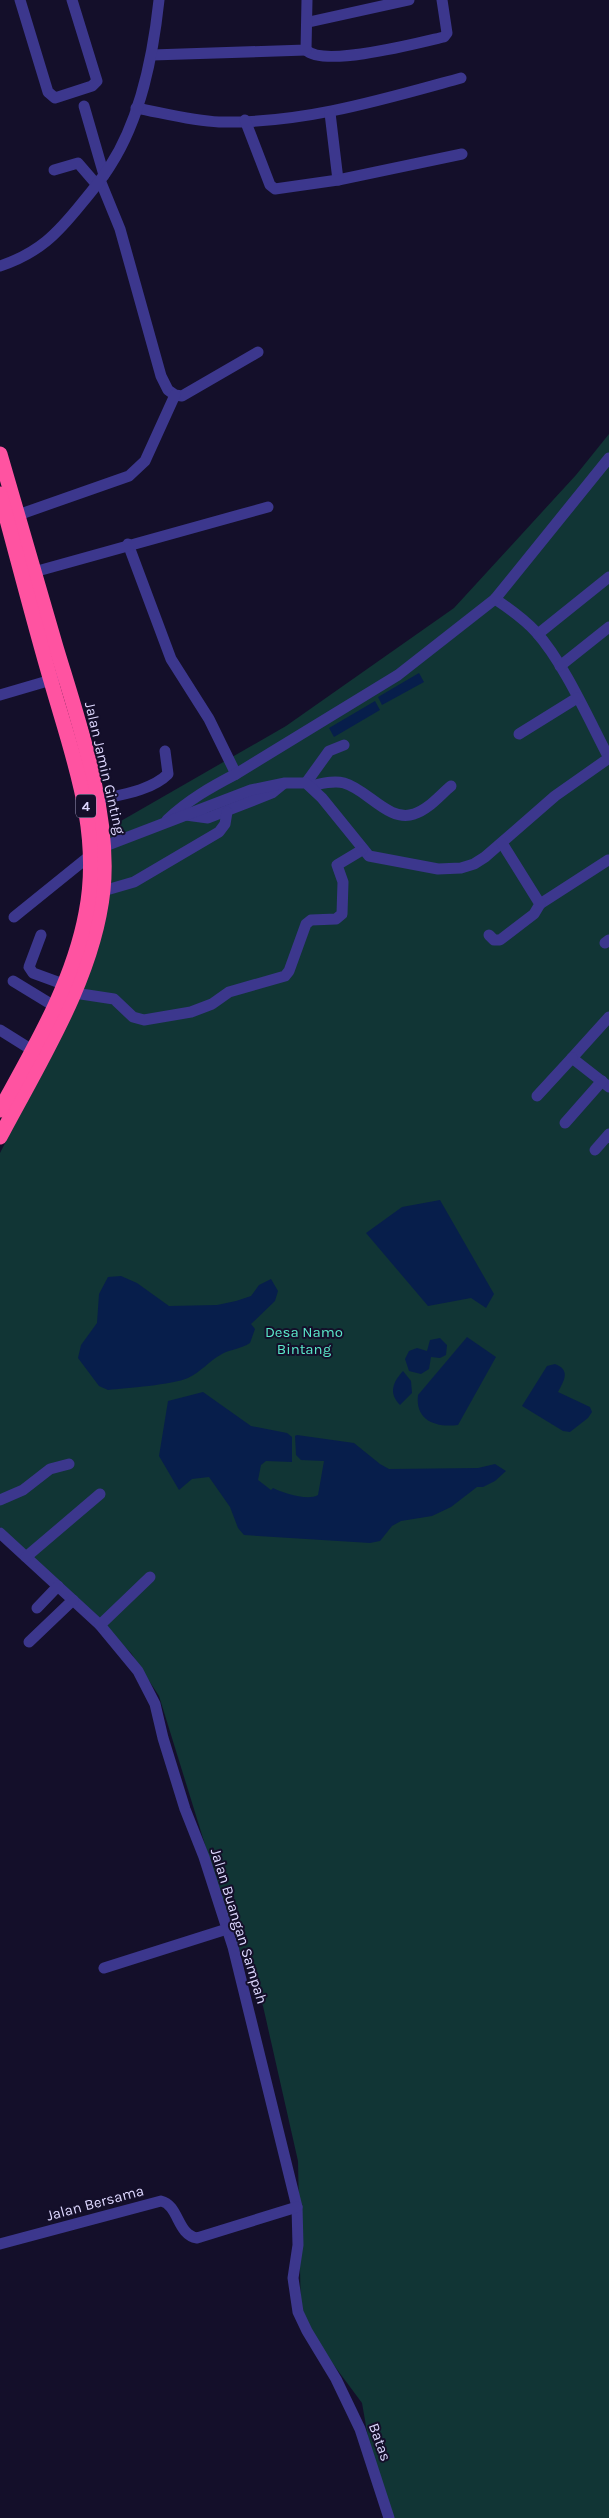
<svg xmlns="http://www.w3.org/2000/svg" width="609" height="2518" viewBox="0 0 609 2518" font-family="Karla,sans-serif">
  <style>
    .green { fill: #113535 }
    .water { fill: #071e4b }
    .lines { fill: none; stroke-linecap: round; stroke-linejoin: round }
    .minor { stroke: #3c378d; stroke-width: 11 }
    .highway { stroke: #ff53a1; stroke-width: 15 }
    .labels { text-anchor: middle; stroke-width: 4; stroke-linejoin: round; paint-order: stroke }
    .shield { fill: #140f2a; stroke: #a19cbf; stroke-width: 1 }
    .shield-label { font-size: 14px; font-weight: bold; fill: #ded8ff }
    .street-label { font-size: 15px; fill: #ded8ff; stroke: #140f2a }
    .park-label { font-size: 15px; fill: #5be8c9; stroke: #140f2a }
  </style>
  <rect width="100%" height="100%" fill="#140f2a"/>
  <path class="green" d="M609 434V2518H389L373 2466 362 2403 301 2321 298 2161 263 2006 232 1932 159 1696 131 1653 0 1527V1153L71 1014 107 914 108 850 100 833 286 726 454 608 576 475Z"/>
  <g class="water">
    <path d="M419 673 424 682 382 705 378 697Z"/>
    <path d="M375 701 380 710 334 737 329 728Z"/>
    <path d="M440 1200 494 1294 486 1308 471 1298 428 1306 366 1233 402 1207Z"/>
    <path d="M121 1276 137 1283 169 1306 217 1305 236 1301 251 1296 259 1285 271 1279 278 1291 275 1301 251 1324 255 1329 250 1343C241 1349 231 1349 222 1354 209 1361 201 1372 188 1378 172 1385 126 1388 108 1390L99 1386 78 1358 81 1345 97 1323 99 1294 108 1277Z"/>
    <path d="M467 1337 496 1357 458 1425C435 1428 415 1420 418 1395Z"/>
    <path d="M440 1338 447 1345 446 1355 440 1358 431 1357 429 1369 421 1374 409 1371 405 1359 409 1351 417 1348 427 1351 430 1340Z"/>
    <path d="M555 1364C571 1370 564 1381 558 1392L590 1407 592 1412 588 1418 570 1432 563 1431 522 1406 547 1366Z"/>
    <path d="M403 1371 411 1381 412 1393 400 1405C388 1393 393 1382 403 1371Z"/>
    <path d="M203 1392 251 1426 287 1433 292 1437V1462L266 1461 261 1465 258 1480 271 1490 273 1488C283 1493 308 1501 318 1495L324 1461 301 1460 296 1455 295 1436 297 1435 354 1443 380 1464 389 1469 478 1468 495 1464 506 1471 495 1481 483 1487H477L451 1507 432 1516 401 1521 392 1526 380 1541 370 1543 244 1535 238 1528 230 1507 209 1477 192 1479 179 1490 159 1456 168 1401Z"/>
  </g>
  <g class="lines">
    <g class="minor">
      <path d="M20 0 48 92 55 98 92 86 97 81 72 0"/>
      <path d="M309 22 409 0"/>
      <path d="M306 50C324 68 418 43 444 37L447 33 442 0"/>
      <path d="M152 55 306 50 307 0"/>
      <path d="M84 106 104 175"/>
      <path d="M136 108C163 113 192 121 219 122 302 124 381 100 461 78"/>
      <path d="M330 113 338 180"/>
      <path d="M245 120 270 185 275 189 338 180 462 154"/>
      <path d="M54 170 78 163 97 185"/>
      <path d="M100 180 120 229 161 376 168 390 175 395 182 396 258 352"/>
      <path d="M0 266C39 253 57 234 82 203 92 191 102 179 110 166 141 118 153 56 159 0"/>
      <path d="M18 515 129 476 145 461 175 395"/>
      <path d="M128 544 171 659 209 719 236 774"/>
      <path d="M34 572 268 507"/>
      <path d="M495 599C510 609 524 619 536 632 564 663 589 720 609 758"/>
      <path d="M538 634 609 577"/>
      <path d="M560 666 609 627"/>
      <path d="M0 695 58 678"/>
      <path d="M519 734 577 698"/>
      <path d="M306 783 329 751 344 745"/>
      <path d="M310 786C321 784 333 780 344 783 367 789 389 823 414 814 428 810 440 795 451 786"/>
      <path d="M97 800C119 795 151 791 168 774L165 751"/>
      <path d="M186 815 208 818 272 793 283 784"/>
      <path d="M167 820C188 800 211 787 236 774L398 675 495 599 609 458"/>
      <path d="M105 846 251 790 285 783H306L322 798 369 856 438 869 461 868 474 864 485 857 555 796 609 758"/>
      <path d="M103 891 134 882 219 832 225 824 227 812"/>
      <path d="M540 904 608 860"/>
      <path d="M14 917 92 854"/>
      <path d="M41 935 29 967 33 973 63 984"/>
      <path d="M489 935 494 940H500L534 914 540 904 502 843"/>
      <path d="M605 943 609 940"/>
      <path d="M13 981 54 1006"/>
      <path d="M75 990 81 994 114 999 133 1017 144 1020 191 1012 212 1004 229 992 285 976 289 971 306 924 311 920 336 919 342 914 343 882 337 865 362 850"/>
      <path d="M609 1017 572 1058 609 1087"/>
      <path d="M0 1030 32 1050"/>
      <path d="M537 1096 572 1058"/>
      <path d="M565 1123 602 1081"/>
      <path d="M595 1150 609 1134"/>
      <path d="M0 1500 23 1490 50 1469 69 1464"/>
      <path d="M0 1533 100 1625 138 1671 155 1704 163 1738 185 1809 204 1857 233 1947 297 2207 298 2245 293 2278 298 2312 307 2331 336 2379 360 2429 389 2518"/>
      <path d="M26 1557 100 1494"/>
      <path d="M37 1608 58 1586"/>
      <path d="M100 1625 150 1577"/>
      <path d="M29 1642 73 1600"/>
      <path d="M104 1968 227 1929"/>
      <path d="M0 2244 161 2201C179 2205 177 2235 197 2238L297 2207"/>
    </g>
    <g class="highway">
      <path d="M0 454C19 518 37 583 56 647 78 720 111 814 103 890 94 977 40 1061 0 1137"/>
      <path d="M0 494C17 556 33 619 51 681 73 758 102 832 86 913 73 983 34 1048 0 1110"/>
    </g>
  </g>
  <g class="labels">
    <rect class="shield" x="76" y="794.5" width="20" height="23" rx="4"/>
    <g class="shield-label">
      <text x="86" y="811">4</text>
    </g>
    <g class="street-label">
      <text transform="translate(105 768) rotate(77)" y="5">Jalan Jamin Ginting</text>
      <text transform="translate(239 1926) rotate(73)" y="5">Jalan Buangan Sampah</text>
      <text transform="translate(95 2203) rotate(-15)" y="5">Jalan Bersama</text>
      <text transform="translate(380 2442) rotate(70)" y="5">Batas</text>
    </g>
    <g class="park-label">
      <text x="304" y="1337">Desa Namo<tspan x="304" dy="17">Bintang</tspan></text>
    </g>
  </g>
</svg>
